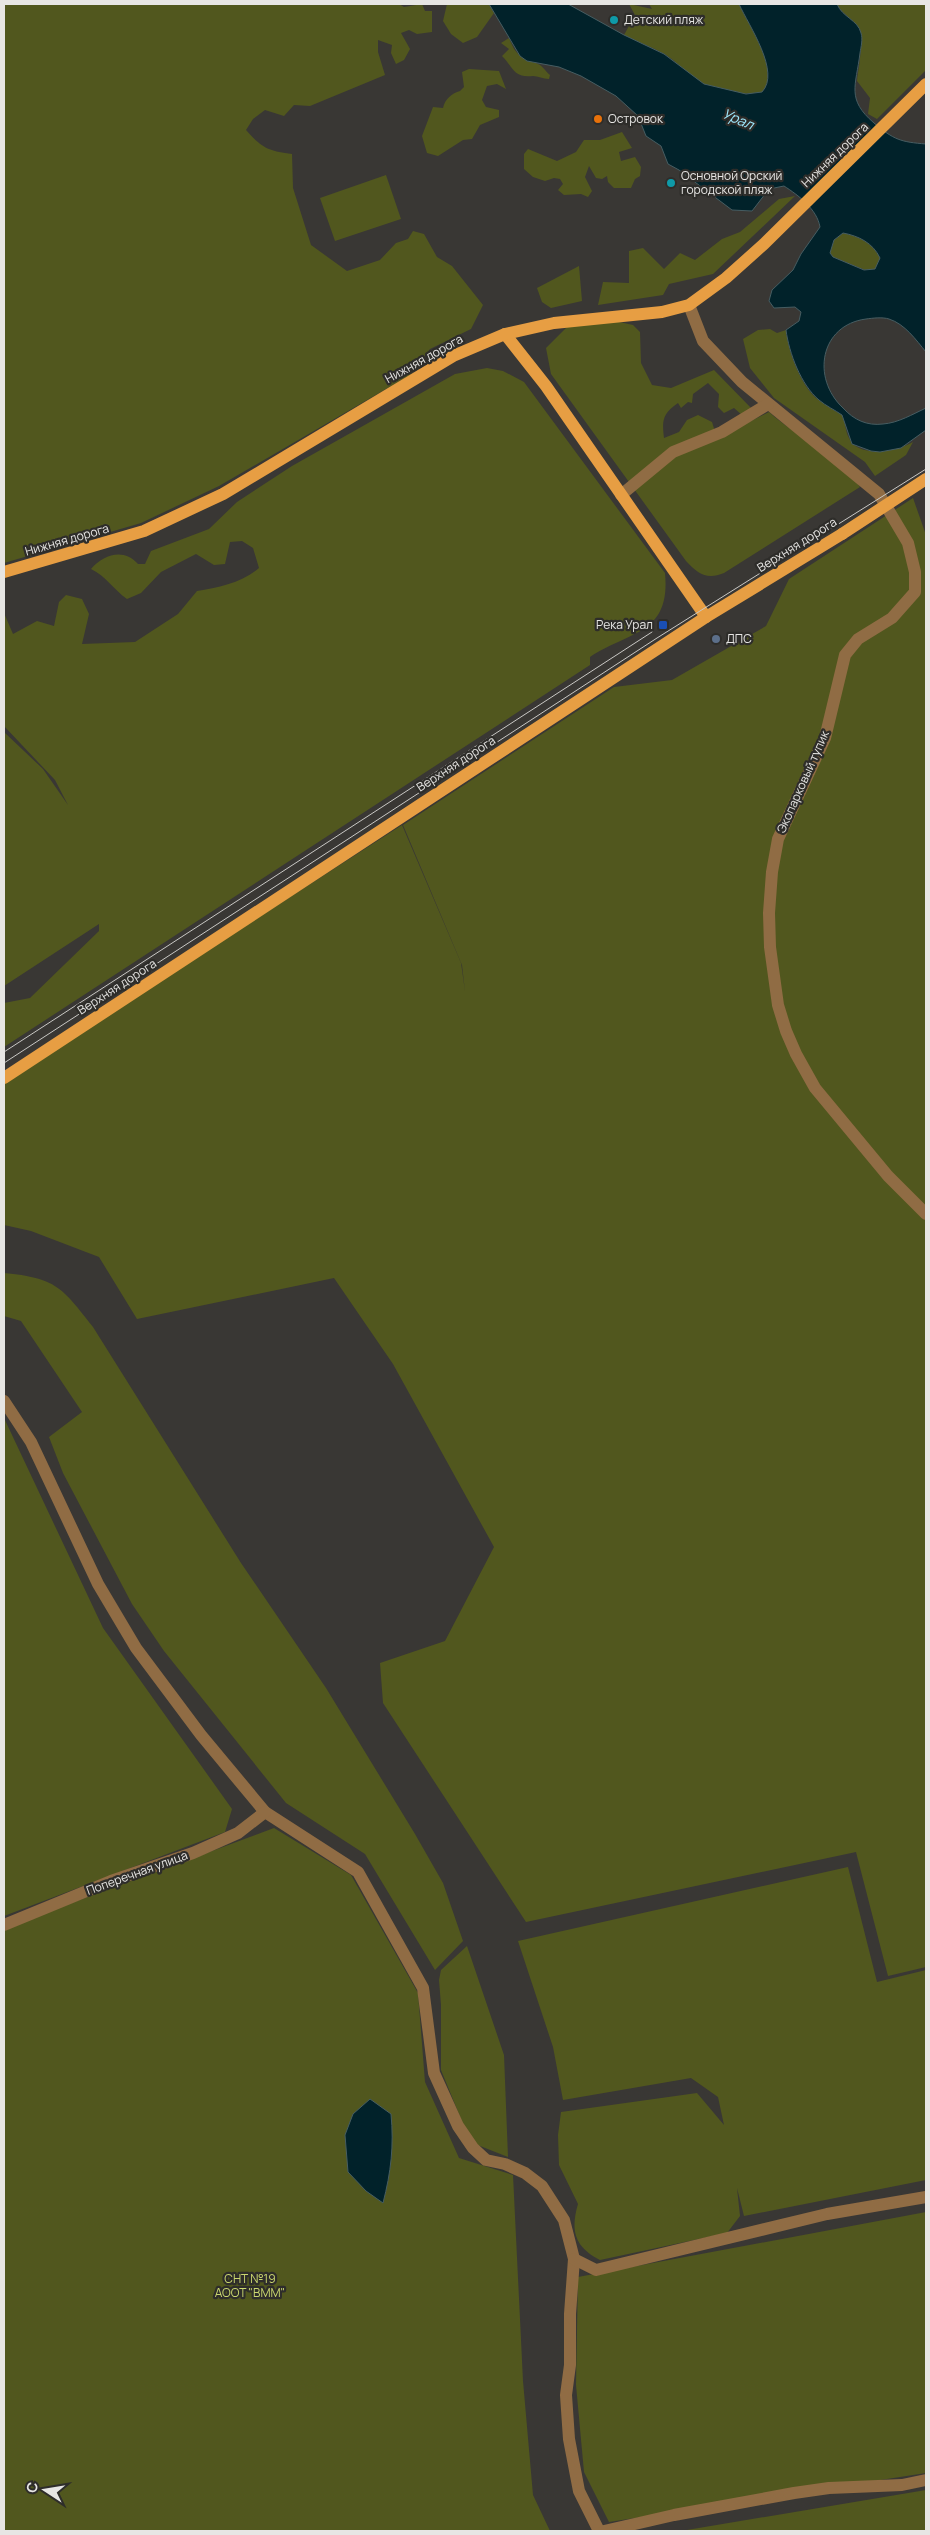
<svg xmlns="http://www.w3.org/2000/svg" width="930" height="2535" viewBox="0 0 930 2535" font-family="Manrope,sans-serif">
  <style>
    .green { fill: #51571e }
    .water { fill: #01222a; stroke: #465d62; fill-rule: evenodd }
    .lines { fill: none; stroke-linecap: round; stroke-linejoin: round }
    .minor { stroke: #906c44; stroke-width: 12 }
    .major { stroke: #e79e43; stroke-width: 12 }
    .tram { stroke: #c9c8c5; stroke-width: 1 }
    .major-bridge { stroke: #e79e43; stroke-width: 12 }
    .culture-dot { fill: #0f9aa8; stroke: #2e2d2a; stroke-width: 2 }
    .food-dot { fill: #e8710a; stroke: #2e2d2a; stroke-width: 2 }
    .transit-dot { fill: #1a4fb4; stroke: #2e2d2a; stroke-width: 2 }
    .service-dot { fill: #5c6f8a; stroke: #2e2d2a; stroke-width: 2 }
    .labels { text-anchor: middle; stroke-width: 4.5; stroke-linejoin: round; paint-order: stroke }
    .poi-label { font-size: 12px; fill: #e7e6e4; stroke: #2e2d2a; text-anchor: start }
    .street-label { font-size: 12px; fill: #e7e6e4; stroke: #2e2d2a }
    .park-label { font-size: 12px; fill: #cad76f; stroke: #2e2d2a }
    .water-label { font-size: 14px; font-style: italic; fill: #9fe9fe; stroke: #2e2d2a }
  </style>
  <rect width="100%" height="100%" fill="#393734"/>
  <g class="green">
    <path d="M4 4H399L404 7 422 4 425 11H432V32L417 34 409 30 401 33 410 49 404 60 396 64 391 53 392 45 378 40V52L385 75 310 106 294 105 284 116 265 110 253 119 246 130C262 148 268 151 292 154L293 188 311 245 347 271 380 260 396 243 408 239 413 231 424 234 437 257 452 266 483 305 471 329 430 349 410 375 219 486 141 523 4 563Z"/>
    <path d="M447 4H489L494 13 477 37 463 43 451 34 443 21Z"/>
    <path d="M629 4 652 9 649 4H739C749 26 781 72 762 92 744 96 714 92 698 81 687 73 678 63 666 55 653 47 637 42 624 35L635 15Z"/>
    <path d="M837 4 926 5V70L877 119 868 114 870 98 857 81C859 63 866 38 853 22 847 14 841 13 837 4Z"/>
    <path d="M509 38C517 58 521 56 538 64 542 65 546 72 550 75L549 79C543 79 538 76 533 76 513 78 514 68 502 56L509 49 501 43Z"/>
    <path d="M469 69 499 71 506 89 497 84 487 86 482 100 486 107 499 110V117L480 125 472 139 463 140 438 156 427 153 422 136 433 107 443 108C445 99 452 93 460 91L464 87 462 72Z"/>
    <path d="M622 132 632 148 619 152 621 161 635 157 641 167 640 176 635 179 631 188H614L608 182 607 176 602 179 596 178 589 166 585 177 592 191 588 197 581 194 564 195 558 190 563 184 560 179 554 178 545 181 533 177 524 169V154L528 149 557 161 576 152 584 140H600Z"/>
    <path d="M386 175 401 219 335 241 320 198Z"/>
    <path d="M795 196 713 274 669 284 663 295 598 305 603 282 629 283V251L643 248 664 269 680 253 695 260 722 239 740 232 779 199Z"/>
    <path d="M843 233C859 236 873 243 880 258L875 270H865L833 257 830 253 834 240Z"/>
    <path d="M579 266 582 301 551 308 542 302 537 288Z"/>
    <path d="M615 321 633 325 640 332 641 363 652 385 671 388 714 370 752 409 742 415 734 408 724 413 718 407 719 394 708 383 693 394 692 403 688 402 681 408 678 403C662 414 662 421 664 438L679 432 687 420 698 415 712 422 717 438 769 412C797 438 840 454 860 487L724 573C707 580 698 574 686 561L551 374 546 348 568 326Z"/>
    <path d="M770 329 777 333 786 330C788 350 799 380 813 395 821 403 833 409 842 415 846 423 845 431 849 438 858 459 898 451 913 442L906 455 875 476 865 462 774 398 750 368 743 339 758 330Z"/>
    <path d="M487 368 503 371 524 382 665 573C671 635 629 631 590 657V665L4 1047V1003L30 998 99 931V924L4 986V732L43 769 68 805 55 780 4 726V613L13 634 37 621 54 626 59 602 66 595 82 599 89 614 82 644 135 642 178 614 197 591C218 588 243 582 259 568L253 548 242 541 230 542 225 564 214 565 196 554 161 572 141 593 127 599C113 589 106 576 91 569 104 554 124 548 138 564H145L151 551 209 529 237 502 292 466 455 374Z"/>
    <path d="M913 498 926 535V1967L888 1976 856 1852 526 1922 383 1703 380 1663 445 1641 494 1547 393 1364 334 1278 137 1319 99 1257 31 1231 4 1225V1081L402 825 461 963 465 991 462 965 403 825 614 687 672 680 766 626 789 579Z"/>
    <path d="M4 1273C56 1278 62 1287 93 1327L241 1563 326 1688 415 1834 443 1883 463 1941 435 1970 365 1854 286 1803 164 1651 132 1604 63 1473 49 1437 82 1412 21 1321 4 1316Z"/>
    <path d="M4 1418 103 1628 232 1809 225 1832 4 1916Z"/>
    <path d="M274 1828 351 1875 418 1993 425 2082 459 2158 513 2175 523 2381 533 2495 550 2531H4V1928Z"/>
    <path d="M848 1867 877 1982 926 1970V2180L744 2216 737 2188 740 2216 727 2233 600 2260C575 2247 570 2231 578 2204L559 2165 558 2135 561 2112 697 2093 724 2125 718 2097 691 2078 563 2100 553 2047 518 1941Z"/>
    <path d="M467 1946 504 2055 508 2157 475 2144 468 2136 441 2070V2005L439 1980 441 1970Z"/>
    <path d="M926 2212V2473L609 2522 584 2472 576 2385 578 2277Z"/>
    <path d="M926 2490V2531H681Z"/>
  </g>
  <g class="water">
    <path d="M489 4H568L624 35 664 54 704 84 746 94 762 92C781 72 749 26 739 4H837C842 17 858 20 861 33 863 39 861 47 860 53 856 86 846 99 874 123 894 140 901 142 926 144V352C916 340 905 324 889 319 883 317 873 318 866 319 820 325 811 378 843 408 854 420 867 426 883 424 898 423 913 414 926 408V430L901 448 880 452 871 451 852 444 842 415C835 410 826 406 819 400 801 385 789 353 786 330L799 321 801 312 795 307 774 308 769 301 772 290 793 270 801 254 820 227C817 209 798 195 784 186L769 189 752 211 732 210 679 170 668 164 661 146 646 136 638 116 616 96 581 76 559 67 527 61 520 56ZM843 233C859 236 873 243 880 258L875 269 864 270 833 257 830 253 834 240Z"/>
    <path d="M370 2099 391 2114C394 2146 391 2172 383 2203L366 2191 348 2172 345 2135 353 2114Z"/>
  </g>
  <g class="lines">
    <g class="minor">
      <path d="M689 305 703 341 742 382 879 494 908 543 915 572V592L892 618 858 639 845 655 825 738 778 839 772 872 769 913 770 947 778 1005 786 1031 796 1054 815 1088 888 1176 926 1214"/>
      <path d="M621 495 673 452 722 432 768 404"/>
      <path d="M4 1401 31 1442 98 1584 136 1648 201 1735 265 1812 358 1872 423 1988 434 2073 458 2126 473 2148 486 2160 505 2164 525 2173 542 2186 564 2220 574 2259 570 2314V2365L566 2395 569 2439 579 2491 599 2531"/>
      <path d="M4 1925 111 1881 193 1853 238 1833 265 1812"/>
      <path d="M574 2259 596 2270 827 2214 926 2197"/>
      <path d="M604 2531 674 2515 794 2493 829 2488 902 2485 926 2480"/>
    </g>
    <g class="major">
      <path d="M505 334 546 386 706 617"/>
      <path d="M4 572 144 531 223 494 453 356 505 334 554 323 662 312 689 305 726 278 764 244 926 84"/>
      <path d="M4 1078 706 617 842 534"/>
    </g>
    <g class="tram">
      <path d="M4 1052 652 632"/>
      <path d="M4 1063 657 638 926 469"/>
    </g>
    <path class="major-bridge" d="M842 534 926 479"/>
  </g>
  <g class="culture-dot">
    <circle cx="614" cy="20" r="5"/>
    <circle cx="671" cy="183" r="5"/>
  </g>
  <circle class="food-dot" cx="598" cy="119" r="5"/>
  <rect class="transit-dot" x="658" y="620" width="10" height="10" rx="2.5"/>
  <circle class="service-dot" cx="716" cy="639" r="5"/>
  <g class="labels">
    <g class="poi-label">
      <text x="624" y="24">Детский пляж</text>
      <text x="608" y="123">Островок</text>
      <text x="681" y="180">Основной Орский<tspan x="681" dy="14">городской пляж</tspan></text>
      <text x="653" y="629" text-anchor="end">Река Урал</text>
      <text x="726" y="643">ДПС</text>
    </g>
    <g class="street-label">
      <text transform="translate(835 155) rotate(-44)" y="4">Нижняя дорога</text>
      <text transform="translate(424 359) rotate(-29)" y="4">Нижняя дорога</text>
      <text transform="translate(67 540) rotate(-16)" y="4">Нижняя дорога</text>
      <text transform="translate(797 545) rotate(-32)" y="4">Верхняя дорога</text>
      <text transform="translate(456 764) rotate(-33)" y="4">Верхняя дорога</text>
      <text transform="translate(803 782) rotate(-66)" y="4">Экопарковый тупик</text>
      <text transform="translate(117 987) rotate(-33)" y="4">Верхняя дорога</text>
      <text transform="translate(137 1873) rotate(-20)" y="4">Поперечная улица</text>
    </g>
    <g class="park-label">
      <text x="250" y="2283">СНТ №19<tspan x="250" dy="14">АООТ "ВММ"</tspan></text>
    </g>
    <g class="water-label">
      <text transform="translate(738 119) rotate(23)" y="5">Урал</text>
    </g>
  </g>
  <rect width="930" height="2535" fill="none" stroke="#e7e6e4" stroke-width="10"/>
  <g transform="translate(45 2490) rotate(282)" stroke="#2e2d2a" stroke-width="4" paint-order="stroke">
  <path d="M0-4L9 19L0 12L-9 19Z" fill="#e7e6e4"/>
  <text y="-8" font-size="14" font-weight="bold" text-anchor="middle" fill="#e7e6e4">С</text>
  </g>
</svg>
